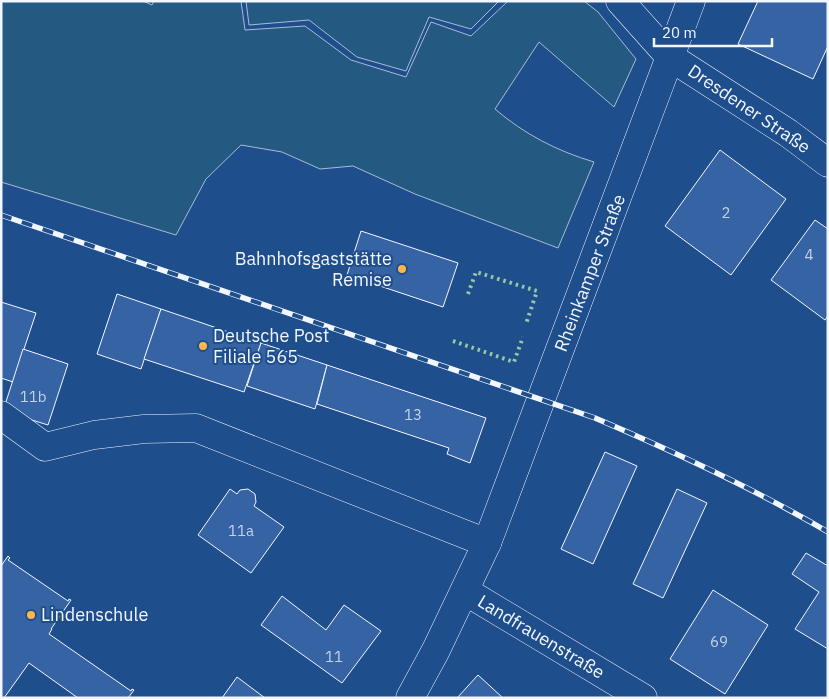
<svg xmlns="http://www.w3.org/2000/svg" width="829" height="699" viewBox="0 0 829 699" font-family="'IBM Plex Sans',sans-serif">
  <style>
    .green { fill: #245a82; stroke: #a8bbd7 }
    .building { fill: #3563a3; stroke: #f2f6ff }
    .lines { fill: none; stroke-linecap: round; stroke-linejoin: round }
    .street-casing { stroke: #f2f6ff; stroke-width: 29 }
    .street { stroke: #1f4e8c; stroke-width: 28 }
    .rail-casing { stroke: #f2f6ff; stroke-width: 5.5 }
    .rail { stroke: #1f4e8c; stroke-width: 4; stroke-dasharray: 11; stroke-linecap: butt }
    .hedge { stroke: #97c8a6; stroke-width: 4; stroke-dasharray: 2.5 4; stroke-linecap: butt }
    .poi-dot { fill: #ffb74d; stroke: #1f4e8c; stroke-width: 2 }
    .labels { text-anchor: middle; stroke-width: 4; stroke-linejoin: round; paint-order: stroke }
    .number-label { font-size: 15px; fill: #c3d1e8 }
    .street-label { font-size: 18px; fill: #f2f6ff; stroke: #1f4e8c }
    .poi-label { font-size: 18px; fill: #f2f6ff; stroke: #1f4e8c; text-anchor: start }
  </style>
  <rect width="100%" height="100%" fill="#1f4e8c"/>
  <g class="green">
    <path d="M1 1H143L152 5 154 1H241L245 30 305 26 351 60 406 77 431 22 471 36 508 1H584L598 12 636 59 614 107 539 42 495 109C524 134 557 151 594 162L558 248 415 194 353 166 320 169 282 152 241 145 206 179 176 235 1 182Z"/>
    <path d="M246 1H499L471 29 429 17 406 71 357 57 309 20 249 25Z"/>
  </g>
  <g class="building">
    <path d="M758 1H828V46L813 79 738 44Z"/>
    <path d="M720 150 786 199 731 275 665 226Z"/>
    <path d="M815 220 828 229V316L825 320 771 280Z"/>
    <path d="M361 231 458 263 443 307 347 275Z"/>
    <path d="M117 294 161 309 141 369 97 354Z"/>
    <path d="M1 302 36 313 13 382 1 378Z"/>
    <path d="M161 309 261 343 244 392 144 359Z"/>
    <path d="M261 343 327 365 315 409 247 386Z"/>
    <path d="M23 349 68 364 48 425 3 411Z"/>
    <path d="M327 365 486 418 470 463 447 454 449 448 317 404Z"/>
    <path d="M605 452 637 466 593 564 561 549Z"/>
    <path d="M230 489 237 494 240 490 248 489 255 494 256 502 254 506 284 527 251 573 198 535Z"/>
    <path d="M677 489 707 503 663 598 633 584Z"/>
    <path d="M806 553 828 566V649L795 629 819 592 792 574Z"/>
    <path d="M8 556 10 558 8 560 68 601 69 599 71 600 51 629H52L49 634 131 691 132 689 134 690 128 698H78L29 663 4 698H1V566Z"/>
    <path d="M713 590 768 625 725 694 670 659Z"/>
    <path d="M282 596 326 630 344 605 381 631 342 683 261 625Z"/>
    <path d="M478 675 503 698H457Z"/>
    <path d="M237 677 265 698H222Z"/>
  </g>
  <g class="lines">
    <g class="street-casing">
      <g id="street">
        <path d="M620 1 670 57 788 133 828 163"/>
        <path d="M1 415 45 447 94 435 144 429 196 428 487 543"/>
        <path d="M465 591 643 698"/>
        <path d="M410 698 436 650 487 543 691 1"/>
      </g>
    </g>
    <use href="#street" class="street"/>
    <g class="rail-casing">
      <path id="rail" d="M1 215 595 418C675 452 753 488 828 532"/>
    </g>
    <use href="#rail" class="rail"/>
    <g class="hedge">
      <path d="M468 294 476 272 537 291 526 324"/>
      <path d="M453 341 514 362 523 337"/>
    </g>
  </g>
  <g class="poi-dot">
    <circle cx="402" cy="269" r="5"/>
    <circle cx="203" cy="346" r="5"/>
    <circle cx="31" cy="615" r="5"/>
  </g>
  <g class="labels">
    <g class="number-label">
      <text x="726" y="218">2</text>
      <text x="809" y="260">4</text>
      <text x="33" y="402">11b</text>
      <text x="413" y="420">13</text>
      <text x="241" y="536">11a</text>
      <text x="719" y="647">69</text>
      <text x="334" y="662">11</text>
    </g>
    <g class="street-label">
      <text transform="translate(749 109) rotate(34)" y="6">Dresdener Straße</text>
      <text transform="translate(590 273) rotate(-69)" y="6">Rheinkamper Straße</text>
      <text transform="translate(541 637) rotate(31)" y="6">Landfrauenstraße</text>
    </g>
    <g class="poi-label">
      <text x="392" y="265" text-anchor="end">Bahnhofsgaststätte<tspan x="392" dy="21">Remise</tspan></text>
      <text x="213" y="342">Deutsche Post<tspan x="213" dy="21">Filiale 565</tspan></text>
      <text x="41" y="621">Lindenschule</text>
    </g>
  </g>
  <rect width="829" height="699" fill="none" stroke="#f2f6ff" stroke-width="5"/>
  <path d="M654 38v8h118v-8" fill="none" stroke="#f2f6ff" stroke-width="2.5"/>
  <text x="662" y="38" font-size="15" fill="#f2f6ff" stroke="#1f4e8c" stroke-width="4" paint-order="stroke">20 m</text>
</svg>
